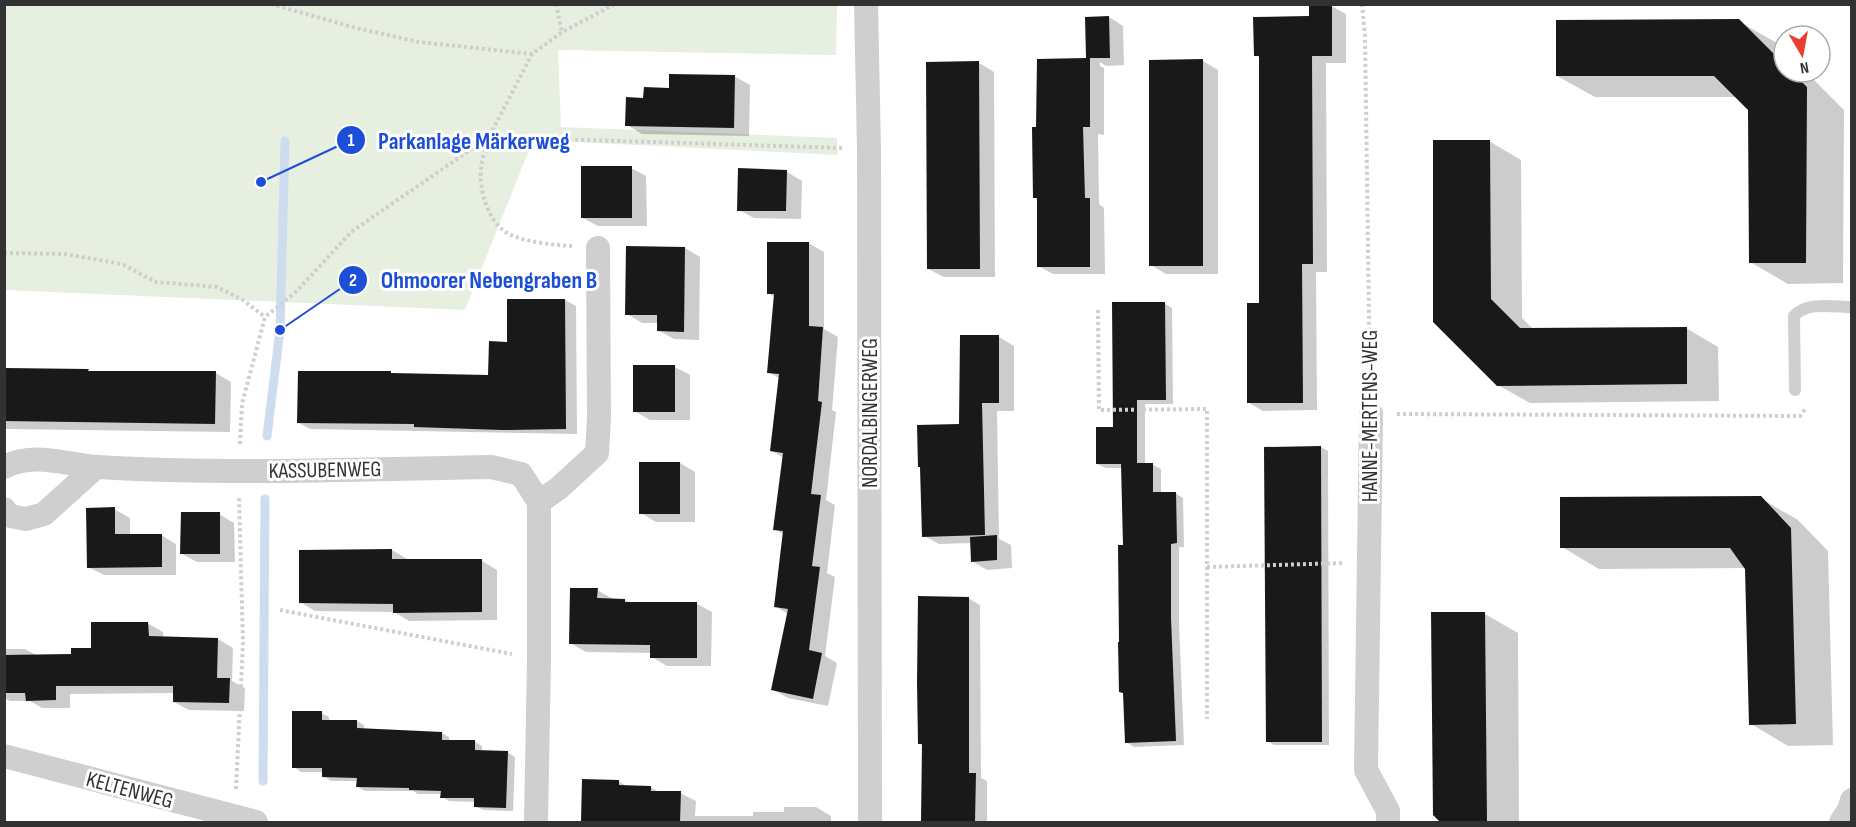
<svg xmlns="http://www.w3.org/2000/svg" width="1856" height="827" viewBox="0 0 1856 827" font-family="'Sofia Sans Condensed',sans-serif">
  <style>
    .green { fill: #e7efe1 }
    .shadow { fill: #0003 }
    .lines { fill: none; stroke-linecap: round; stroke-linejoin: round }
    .stream { stroke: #cdddef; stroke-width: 9 }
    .building { fill: #191919 }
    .path { stroke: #cfcfcf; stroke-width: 4; stroke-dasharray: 3 3; stroke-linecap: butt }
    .service { stroke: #cfcfcf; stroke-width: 12 }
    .minor { stroke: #cfcfcf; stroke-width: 24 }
    .labels { text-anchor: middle; stroke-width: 6; stroke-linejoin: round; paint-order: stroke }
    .street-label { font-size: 22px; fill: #323232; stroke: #fff }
    .leader { fill: none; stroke: #1d4ed8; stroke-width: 2 }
    .callout-dot { fill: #1d4ed8; stroke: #fff; stroke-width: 2 }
    .mark-label { font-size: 18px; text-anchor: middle; font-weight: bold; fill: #fff }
    .callout-label { font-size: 24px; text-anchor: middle; font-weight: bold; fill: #1d4ed8; stroke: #fff; stroke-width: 6; stroke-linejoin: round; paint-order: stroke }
  </style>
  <rect width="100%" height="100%" fill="#fff"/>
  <path class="green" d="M5 4 837 5 836 55 558 50 561 127 837 138 838 155 533 140 465 310 5 290Z"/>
  <g class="shadow">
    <path d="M1331 6 1346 14V63H1326L1327 272H1316L1317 410 1263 411 1249 403 1261 305V58L1255 55Z"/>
    <path d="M1109 17 1123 26 1124 65 1106 66 1100 62V66L1104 68V135L1098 134 1099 204 1104 208 1105 274H1053L1038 266V200L1035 198 1038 129 1087 60Z"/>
    <path d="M1738 21 1777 43 1784 50V72H1806L1844 110 1843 283 1788 284 1750 262V109L1737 97H1595L1557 76Z"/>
    <path d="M1203 61 1218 70V274H1166L1151 265Z"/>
    <path d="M979 63 994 72 995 277H944L928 269Z"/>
    <path d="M734 76 750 85 749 136 642 134 627 125 645 100 670 89Z"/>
    <path d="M1489 141 1521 160 1522 318 1533 329 1686 328 1718 347 1719 401 1530 403 1498 385 1434 321Z"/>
    <path d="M631 168 646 176 647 226H598L583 218Z"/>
    <path d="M740 169 787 172 802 181 801 219 754 218 739 210Z"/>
    <path d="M808 243 824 252V329L838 337 832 410 836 412 826 500 835 505 827 573 835 577 825 656 837 663 828 706 788 698 772 689 788 614 775 606 784 535 775 529 784 458 772 451 780 379 769 372 775 297 768 293Z"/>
    <path d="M685 248 700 257 699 340 674 339 658 330V323H642L627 314Z"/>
    <path d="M565 300 576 306 577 434 310 429 299 423 394 375 490 377 508 343Z"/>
    <path d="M1164 303 1172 308 1173 404H1145V464L1153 465 1161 469V494L1175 493 1183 498 1184 547H1179V623L1184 745 1134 747 1126 742 1122 468H1106L1097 464 1114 429Z"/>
    <path d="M999 337 1014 346V411H997L999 539 1011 545 1012 568 987 570 972 561V543L939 544 924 536 960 425Z"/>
    <path d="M675 367 690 375V420H650L634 411Z"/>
    <path d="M4 370 88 371 91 373H216L231 382 230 432 7 429 4 428Z"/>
    <path d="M1321 447 1328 451 1329 745H1274L1267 741Z"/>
    <path d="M680 463 695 472V522H656L641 513Z"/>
    <path d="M1760 498 1798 520 1828 551 1833 745 1788 746 1751 724 1747 568 1599 569 1562 547Z"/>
    <path d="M114 509 130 518V535H161L176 544V575H104L88 567Z"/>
    <path d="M219 514 234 523 235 562H197L182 554Z"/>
    <path d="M392 550 407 559 482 561 497 570V620L409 621 394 612 315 611 300 602Z"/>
    <path d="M597 590 613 599 625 600 630 603 697 604 712 612 711 666H667L652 657V653L586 652 570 643Z"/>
    <path d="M968 598 980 605 981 778 987 781V822H923V746L920 744Z"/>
    <path d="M1433 613 1485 614 1518 633 1519 822H1442L1434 815Z"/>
    <path d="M147 623 163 632V638L218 639 233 648 232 681 245 688 244 711 189 710 174 702V693L70 694V708H42L30 701H10L4 698V649H25L38 656H73L93 649Z"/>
    <path d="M321 713 329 717V721H357L364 725V730L442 733 449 737V742H475L482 746V752H507L515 757 513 811 483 810 475 806V802L449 801 442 797V794H418L413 791H365L358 787V781H331L323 776V772H301L294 767Z"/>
    <path d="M583 780 618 781 628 787H650L659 792 680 793 696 801 695 816H753V812H784V807H816L831 816V822H583Z"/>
  </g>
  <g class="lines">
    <g class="stream">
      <path d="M267 436 280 330 285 141"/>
      <path d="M263 781 265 499"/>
    </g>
  </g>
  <g class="building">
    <path d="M1309 4H1332V56H1312L1313 264H1302L1303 403H1247V303H1259V56H1254L1253 17 1309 16Z"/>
    <path d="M1109 16 1110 58H1090V127H1083L1085 198H1090V267H1037V198H1033L1032 127H1036L1037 59 1086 58 1085 17Z"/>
    <path d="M1739 19 1784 64V72H1792L1807 87 1806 263H1749L1748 110 1714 76H1556V20Z"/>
    <path d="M1203 59V266H1149V60Z"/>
    <path d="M979 61 980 269H927L926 62Z"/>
    <path d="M669 74 735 75 734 128 625 126 626 97 643 98 644 87 669 88Z"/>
    <path d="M1433 140H1490L1491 299 1520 328 1687 327V384L1497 386 1433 322Z"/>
    <rect x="581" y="166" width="51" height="52"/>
    <path d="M738 168 787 170 786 211H737Z"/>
    <path d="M767 242H809V326L823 327 818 401 822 402 811 494 821 495 812 566 820 567 809 650 822 653 813 699 771 690 788 609 774 607 783 531 773 530 783 453 770 451 779 374 767 373 774 294H767Z"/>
    <path d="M626 246 685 247 684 332 657 331V315H625Z"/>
    <path d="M507 299H565L566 429 502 430 414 427V424L297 423 298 371H391V373L488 375 489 341 507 342Z"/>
    <path d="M1112 302H1165L1166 400H1137V463H1153V492H1176L1177 543 1171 544V618L1176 741 1125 743 1123 693 1119 692 1118 642H1119L1118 545H1123L1121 464H1096V427H1113Z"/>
    <path d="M960 335H999V403H982L985 535 922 537 920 467H918L917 425 959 424Z"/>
    <rect x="633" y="365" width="42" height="47"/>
    <path d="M4 368 89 369 88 371H216L215 424 4 421Z"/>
    <path d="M1321 446 1322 742H1266L1264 447Z"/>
    <rect x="639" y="462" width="41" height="52"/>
    <path d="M1761 496 1791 528 1796 724 1749 725 1745 569 1730 548H1560V497Z"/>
    <path d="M115 507V534H162V567L87 568 86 508Z"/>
    <path d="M181 512H220V554H180Z"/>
    <path d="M997 535V560L971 562 970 537Z"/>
    <path d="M392 549V559H482V612L393 613V604L299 603V550Z"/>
    <path d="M570 588H598L597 598 625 599V602H697V658H650V645L569 644Z"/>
    <path d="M918 596 969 597V773H976L975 822H921L922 744H918L917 682Z"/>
    <path d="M1431 612H1485L1487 822H1440L1433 815Z"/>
    <path d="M91 622H148L149 636 218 638 217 678H230L229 703 173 702V686H56V700L26 701 25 693H4V655L71 654V648H91Z"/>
    <path d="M292 711H322V720H357V728L442 732V740H475V750L508 751 506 808 474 807V798H440L441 791 409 790V788L356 787 357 778 322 777V768H292Z"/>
    <path d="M582 779 619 780V785L651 786V791H681L680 822H581Z"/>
  </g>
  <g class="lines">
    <g class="path">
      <path d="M271 4 356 28 419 42 532 54 562 32 615 4"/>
      <path d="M556 4 562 32"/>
      <path d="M1362 4 1365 36 1370 388"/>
      <path d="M572 246C554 245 524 242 509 234 488 223 479 190 481 169 482 158 486 147 489 137L844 148"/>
      <path d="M4 253 65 254 122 264 156 282 217 287 243 300 265 317"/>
      <path d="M1098 310 1099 410 1207 409V719"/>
      <path d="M1397 414 1800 416 1806 408"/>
      <path d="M240 444 242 404 265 317 297 291 351 232 489 137 532 54"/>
      <path d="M1207 567 1344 563"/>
      <path d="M280 610 512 654"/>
      <path d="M236 789 243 643 239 497"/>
    </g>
    <path class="service" d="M1795 390 1794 316C1807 301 1834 307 1852 307"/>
    <g class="minor">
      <path d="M866 4 869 149 870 822"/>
      <path d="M1371 414 1366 770 1388 811V822"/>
      <path d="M4 467C35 451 66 465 98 467 229 475 361 469 491 467L521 474 539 502V659L536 822"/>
      <path d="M539 502 559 488 597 453 599 417 598 248"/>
      <path d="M4 509 10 516 26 519 44 514 96 467"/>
      <path d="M4 756 256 822"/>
      <path d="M1841 822 1849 810 1852 800"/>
    </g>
  </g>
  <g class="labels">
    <g class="street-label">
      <text transform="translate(869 413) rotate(-90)" y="8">NORDALBINGERWEG</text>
      <text transform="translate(1369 416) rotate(-90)" y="8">HANNE-MERTENS-WEG</text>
      <text transform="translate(325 469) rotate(-1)" y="8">KASSUBENWEG</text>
      <text transform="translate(130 789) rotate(15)" y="8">KELTENWEG</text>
    </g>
  </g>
  <path class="leader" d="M261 182L351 140M280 330L353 280"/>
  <g class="callout-dot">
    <circle cx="261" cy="182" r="6"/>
    <circle cx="280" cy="330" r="6"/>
    <circle cx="351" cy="140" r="15"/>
    <circle cx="353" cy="280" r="15"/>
  </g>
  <g class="mark-label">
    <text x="351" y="146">1</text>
    <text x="353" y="286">2</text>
  </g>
  <g class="callout-label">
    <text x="474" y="149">Parkanlage Märkerweg</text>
    <text x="489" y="288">Ohmoorer Nebengraben B</text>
  </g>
  <rect width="1856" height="827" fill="none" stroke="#323232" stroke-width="12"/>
  <g transform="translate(1802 54) rotate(170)"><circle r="28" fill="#ffffff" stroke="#adadad" stroke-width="1.5"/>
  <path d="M0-4.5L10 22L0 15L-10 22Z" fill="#eb3e32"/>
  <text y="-9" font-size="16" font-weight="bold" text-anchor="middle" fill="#323232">N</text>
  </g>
</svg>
